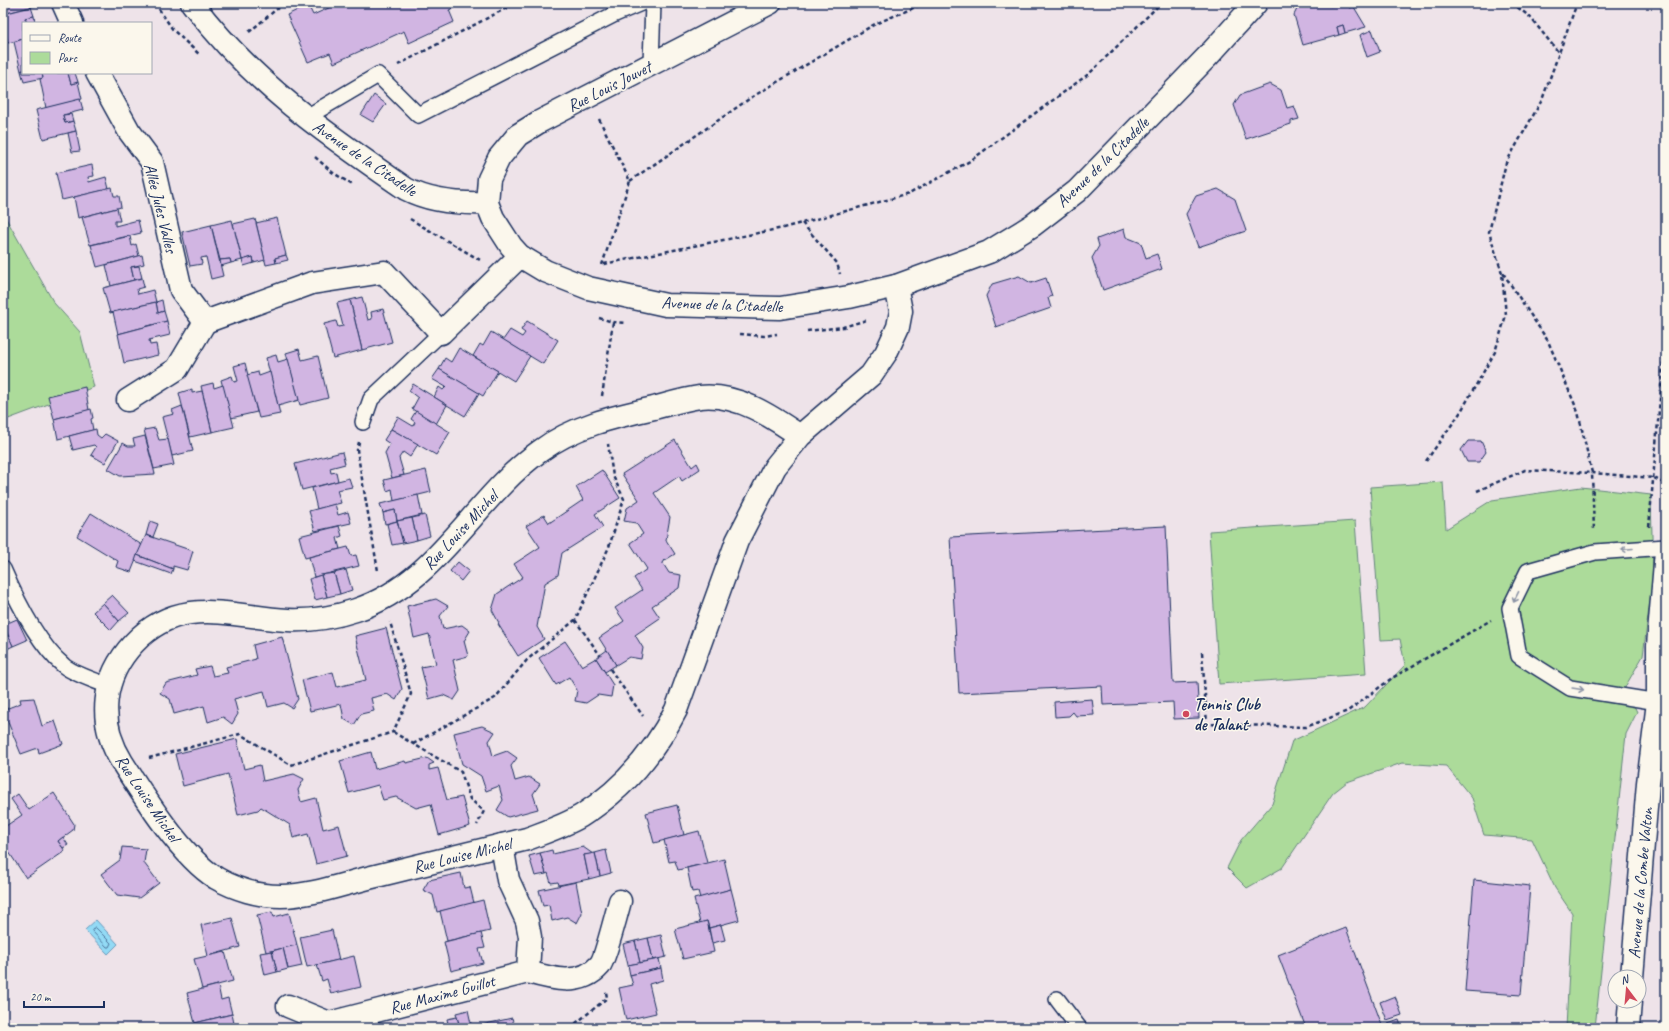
<svg xmlns="http://www.w3.org/2000/svg" width="1669" height="1031" viewBox="0 0 1669 1031" font-family="Caveat,sans-serif">
  <style>
    .green { fill: #acdb9a; stroke: #64857c }
    .water { fill: #93daf5; stroke: #6396b9 }
    .lines { fill: none; stroke-linecap: round; stroke-linejoin: round }
    .shore { stroke: #4b739a; stroke-width: 1 }
    .building { fill: #d1b5e2; stroke: #1b2f5e }
    .service-casing { stroke: #1b2f5e; stroke-width: 18 }
    .minor-casing { stroke: #1b2f5e; stroke-width: 25 }
    .path { stroke: #1b2f5e; stroke-width: 2.5; stroke-dasharray: 4 3; stroke-linecap: butt }
    .service { stroke: #fbf7ec; stroke-width: 15 }
    .minor { stroke: #fbf7ec; stroke-width: 22 }
    .oneway { stroke: #8b93a5 }
    .poi-dot { fill: #d1495b; stroke: #fbf7ec; stroke-width: 1.5 }
    .labels { text-anchor: middle; stroke-width: 3; stroke-linejoin: round; paint-order: stroke }
    .street-label { font-size: 17px; fill: #1b2f5e; stroke: #fbf7ec }
    .poi-label { font-size: 17px; font-weight: bold; fill: #1b2f5e; stroke: #fbf7ec; text-anchor: start }
  </style>
  <rect width="100%" height="100%" fill="#eee3e9"/>
  <filter id="ink" filterUnits="userSpaceOnUse"><feTurbulence type="fractalNoise" baseFrequency=".025" numOctaves="2"/><feDisplacementMap in="SourceGraphic" scale="8" xChannelSelector="R" yChannelSelector="G"/><feConvolveMatrix kernelMatrix="1 2 1 2 8 2 1 2 1" color-interpolation-filters="sRGB"/></filter>
  <g filter="url(#ink)">
    <g class="green">
      <path d="M3 213 54 303 80 332 94 387 3 421Z"/>
      <path d="M1443 482 1446 529 1492 500 1581 487 1651 495 1653 576 1643 656 1625 687 1637 712 1626 734 1595 1028H1566L1572 913 1555 888 1532 839 1484 835 1472 798 1446 766 1402 763 1347 782 1333 793 1282 868 1247 888 1227 868 1241 840 1272 804 1292 741 1365 707 1405 665 1400 639 1381 640 1370 487Z"/>
      <path d="M1355 521 1366 674 1219 684 1209 531Z"/>
    </g>
    <path class="water" d="M96 920 118 944 108 954 85 930Z"/>
    <g class="lines">
      <path class="shore" d="M95 927 111 943 109 947H107L92 931Z"/>
    </g>
    <g class="building">
      <path d="M3 3H37L38 5 3 14Z"/>
      <path d="M340 3H466L449 10 454 22 409 43 404 31 334 63 330 53 308 62 287 15 308 5 313 15Z"/>
      <path d="M1300 3H1326L1330 6 1349 3 1350 8 1354 7 1366 27 1345 33 1343 25 1337 27 1339 35 1303 45 1294 15Z"/>
      <path d="M31 7 34 16 25 18 27 23H23V39L8 43 3 24V14Z"/>
      <path d="M34 16 35 23H27L25 18Z"/>
      <path d="M3 24 8 43 3 44Z"/>
      <path d="M1343 25 1345 33 1339 35 1337 27Z"/>
      <path d="M1372 30 1380 52 1367 57 1360 35Z"/>
      <path d="M23 39V70L21 71 14 42Z"/>
      <path d="M23 70V73H42L43 78 24 82 21 71Z"/>
      <path d="M42 73H68L71 84 78 82 82 99 46 108 40 79 43 78Z"/>
      <path d="M68 73H75L78 82 71 84Z"/>
      <path d="M1270 84 1281 90 1287 108 1294 106 1299 119 1291 121V124L1246 139 1234 105 1240 95Z"/>
      <path d="M374 95 386 104 373 122 361 115Z"/>
      <path d="M80 99 83 110 63 115 65 123 73 121 76 131 43 139 36 110Z"/>
      <path d="M71 114 73 121 65 123 63 115Z"/>
      <path d="M76 131 80 151 72 152 68 133Z"/>
      <path d="M92 165 94 176 88 177 89 182 106 177 109 189 62 200 56 173Z"/>
      <path d="M112 188 114 196H119L121 207 78 218 74 197Z"/>
      <path d="M1218 189 1235 199 1246 231 1198 247 1186 214 1196 196Z"/>
      <path d="M117 208 120 221H115V226L138 220 141 233 90 245 82 217Z"/>
      <path d="M277 218 286 255 275 258 276 263 266 265 256 223Z"/>
      <path d="M255 219 265 260 254 263 253 257 242 260 233 224Z"/>
      <path d="M232 220 242 260 231 263 230 259 220 260 211 225Z"/>
      <path d="M211 225 223 276 211 279 206 257 201 258 202 264 190 266 182 232Z"/>
      <path d="M1124 229 1126 237 1141 243 1146 258 1157 254 1162 269 1103 290 1092 258 1099 246 1097 239Z"/>
      <path d="M130 236 132 246 136 244 139 256 97 267 91 245Z"/>
      <path d="M142 255 144 264 131 267 134 280 111 286 106 265Z"/>
      <path d="M286 255 288 260 276 263 275 258Z"/>
      <path d="M253 257 254 263 244 266 242 260Z"/>
      <path d="M230 259 231 263 221 266 220 260Z"/>
      <path d="M139 266 142 278 134 280 131 267Z"/>
      <path d="M1019 276 1031 283 1046 278 1052 296 1048 298 1051 308 996 327 986 296 992 284Z"/>
      <path d="M142 278 144 287 137 289 138 294 153 290 156 302 110 313 103 288Z"/>
      <path d="M362 297 368 320 372 319 371 312 383 309 392 342 362 350 350 300Z"/>
      <path d="M162 300 164 311 158 313 156 302Z"/>
      <path d="M350 300 362 350 333 358 324 324 336 321 338 327 343 326 337 303Z"/>
      <path d="M156 302 158 313 164 311 167 321 118 334 113 312Z"/>
      <path d="M167 321 170 335 149 340 150 345 156 344 158 355 124 363 118 334Z"/>
      <path d="M527 321 558 340 543 364 503 340 510 330 522 337 525 333 521 330Z"/>
      <path d="M491 332 530 356 514 381 473 356 480 344 483 346Z"/>
      <path d="M459 348 498 371 483 396 439 369 445 358 451 362Z"/>
      <path d="M299 349 302 360 318 356 328 398 300 405 286 353Z"/>
      <path d="M276 355 278 362 288 359 299 400 278 406 266 358Z"/>
      <path d="M245 363 257 412 231 418 221 380 232 376 234 382 238 381 234 366Z"/>
      <path d="M439 369 479 393 465 416 434 397 439 387 443 390 446 387 432 379Z"/>
      <path d="M258 372 259 376 270 372 280 414 259 418 247 375Z"/>
      <path d="M213 383 214 388 223 385 234 427 212 432 201 386Z"/>
      <path d="M413 384 447 405 436 424 412 409 418 398 409 391Z"/>
      <path d="M85 387 89 410 54 419 48 396Z"/>
      <path d="M192 389V393L202 391 212 432 190 437 179 393Z"/>
      <path d="M182 406 193 451 172 456 162 417 174 414 172 410Z"/>
      <path d="M91 409 93 418 91 419 93 430 58 439 54 419Z"/>
      <path d="M416 411 450 432 436 455 391 429 398 417 413 426 415 422 411 419Z"/>
      <path d="M155 428 159 440 168 439 174 465 154 469 144 430Z"/>
      <path d="M96 429 97 435 101 438 105 434 118 441 105 463 91 455 96 447 94 445 73 450 69 436Z"/>
      <path d="M391 429 418 444 410 457 403 452 399 458 404 475 392 478 385 453 390 444 384 440Z"/>
      <path d="M145 436 155 474 120 476 108 469 123 443 128 446H135L133 439Z"/>
      <path d="M675 440 692 467 697 463 700 469 682 481 679 476 654 493 670 517 666 540 675 554 662 562 669 573 681 575 679 588 652 606 660 618 635 635 643 648 641 659 629 657 616 665 599 638 624 621 615 608 642 590 634 578 647 569 630 543 643 534 636 523 624 521 627 508 639 500 622 474Z"/>
      <path d="M1468 441H1481L1486 452 1479 462H1467L1461 450Z"/>
      <path d="M342 452 345 464 330 468 331 473 336 472 338 481 302 490 295 464Z"/>
      <path d="M426 470 431 492 394 501 392 489 387 491 384 480Z"/>
      <path d="M602 470 620 498 595 514 603 527 562 553 558 575 545 583 537 627 544 639 518 656 498 624 499 623 492 610 497 594 523 577 514 564 540 547 526 526 544 515 549 523 583 500 576 487Z"/>
      <path d="M349 478 352 487 337 490 341 503 317 509 312 488Z"/>
      <path d="M418 495 422 515 397 521 395 510 383 513 380 504Z"/>
      <path d="M335 504 338 515 348 512 351 523 315 531 309 511Z"/>
      <path d="M395 510 397 521 385 524 383 513Z"/>
      <path d="M91 513 142 545 131 572 116 567 118 561 77 536Z"/>
      <path d="M425 515 430 536 417 540 412 518Z"/>
      <path d="M412 518 417 540 403 543 397 521Z"/>
      <path d="M150 521 158 524 153 537 146 535Z"/>
      <path d="M397 521 403 543 392 545 387 524Z"/>
      <path d="M339 526 342 536 337 538 340 549 305 558 299 536Z"/>
      <path d="M1166 526 1173 683 1197 682 1199 718 1174 719 1173 702 1103 705 1102 686 959 693 950 537Z"/>
      <path d="M146 535 193 551 187 570 173 566V569L137 555Z"/>
      <path d="M348 547 351 556 356 555 359 566 314 577 309 557Z"/>
      <path d="M137 555 173 569 171 574 135 561Z"/>
      <path d="M458 562 469 571 461 581 450 571Z"/>
      <path d="M346 570 352 590 340 594 334 573Z"/>
      <path d="M334 573 340 594 327 597 321 575Z"/>
      <path d="M321 575 327 597 315 600 309 579Z"/>
      <path d="M112 595 129 613 119 621 103 603Z"/>
      <path d="M436 599 448 606 440 616 443 629 462 625 470 631 464 641 468 656 453 660 460 691 454 700 443 695 429 699 421 667 436 664 429 634 414 638 407 606Z"/>
      <path d="M103 603 119 621 111 630 93 612Z"/>
      <path d="M17 619 27 640 13 646 3 625Z"/>
      <path d="M3 624 13 646 3 651Z"/>
      <path d="M386 628 402 689 396 700 387 694 371 698 374 711 361 714 354 725 344 719 341 704 310 711 302 680 333 672 337 687 366 680 355 636Z"/>
      <path d="M282 637 298 699 292 708 284 703 268 707 264 691 234 699 238 714 232 724 223 717 208 722 204 706 174 714 170 699 160 693 166 683 197 675 195 669 210 666 213 676 228 673 226 667 256 659 253 645Z"/>
      <path d="M565 641 582 666 596 658 613 685 611 697 598 695 586 703 575 701 577 690 569 677 556 685 539 658Z"/>
      <path d="M607 650 616 665 605 672 596 658Z"/>
      <path d="M34 698 42 726 55 721 63 744 39 753 38 748 21 754 3 710 21 703 20 699Z"/>
      <path d="M1092 699 1094 715 1076 716 1073 712 1069 716 1055 717 1054 702Z"/>
      <path d="M482 726 495 732 489 741 493 756 507 751 517 758 511 766 515 781 529 777 540 784 533 794 538 809 508 817 497 810 503 800 499 786 486 791 481 776 462 764 454 733Z"/>
      <path d="M237 739 244 769 260 765 263 781 294 774 304 779 298 790 301 802 316 798 323 829 339 825 347 856 316 864 308 834 293 838 290 825 261 807 258 810 238 815 228 774 183 786 175 754Z"/>
      <path d="M371 752 375 769 405 761 406 763 427 758 434 763 429 765V770L438 768 447 800 462 797 470 826 439 835 431 804 416 808 396 797 383 800 378 785 349 793 340 761Z"/>
      <path d="M54 793 74 824 73 830 58 841 65 851 26 878 3 843V828L22 815 11 799 18 794 29 810Z"/>
      <path d="M677 805 684 835 654 843 646 813Z"/>
      <path d="M699 831 707 863 678 870 675 861 669 862 664 840Z"/>
      <path d="M63 837 68 845 63 848 58 841Z"/>
      <path d="M122 847 146 849 144 863 159 883 139 898 117 895 101 874 120 860Z"/>
      <path d="M583 847 593 854 584 855 589 879 559 885 558 882 551 883 548 873 546 874 540 853 552 850 553 854Z"/>
      <path d="M606 850 611 873 600 876 595 853Z"/>
      <path d="M540 853 546 874 535 876 529 856Z"/>
      <path d="M595 853 600 876 589 879 584 855Z"/>
      <path d="M724 859 731 889 700 898 698 891 692 892 687 868Z"/>
      <path d="M461 873 464 888 470 887 474 903 437 912 433 895 423 890 429 880Z"/>
      <path d="M1474 880 1530 886 1521 995 1465 991Z"/>
      <path d="M576 882 582 913 577 923 567 917 552 921 549 905 543 906 539 890Z"/>
      <path d="M731 889 739 920 709 928 707 921 700 923 694 899Z"/>
      <path d="M483 900 490 931 447 941 440 911Z"/>
      <path d="M272 912 274 917 289 913 297 945 266 952 257 915Z"/>
      <path d="M232 918 240 947 208 956 201 925Z"/>
      <path d="M707 921 714 952 683 959 675 929Z"/>
      <path d="M721 925 725 940 712 943 709 928Z"/>
      <path d="M1346 928 1383 1028H1306L1278 955Z"/>
      <path d="M332 930 339 960 307 967 300 937Z"/>
      <path d="M481 933 485 948 479 949 483 963 451 971 444 942Z"/>
      <path d="M661 935 666 957 653 960 648 938Z"/>
      <path d="M648 938 653 960 640 963 635 941Z"/>
      <path d="M635 941 640 963 628 965 623 944Z"/>
      <path d="M297 945 302 966 288 969 283 948Z"/>
      <path d="M283 948 288 969 277 972 272 951Z"/>
      <path d="M272 951 277 972 265 975 260 953Z"/>
      <path d="M225 952 233 981 202 989 194 959Z"/>
      <path d="M354 956 361 987 331 994 327 979 322 981 317 965Z"/>
      <path d="M659 959 661 968 630 975 628 965Z"/>
      <path d="M661 968 663 980 649 984 656 1013 626 1020 619 988 633 985 630 975Z"/>
      <path d="M218 985 221 1000 228 998 232 1014 195 1023 187 993Z"/>
      <path d="M1395 996 1402 1015 1387 1020 1380 1002Z"/>
      <path d="M468 1010 472 1028H460L456 1013Z"/>
      <path d="M232 1014 235 1028H196L195 1023Z"/>
      <path d="M457 1017 460 1028H449L447 1019Z"/>
      <path d="M512 1018 515 1028H482L481 1025Z"/>
      <path d="M1399 1020 1402 1028H1390L1388 1024Z"/>
    </g>
    <g class="lines">
      <g class="service-casing">
        <g id="service">
          <path d="M651 64 653 3"/>
          <path d="M305 118 378 75 418 115 615 14 641 3"/>
          <path d="M363 422 371 399 441 333"/>
          <path d="M3 569C16 599 38 644 63 665 71 673 97 681 108 686"/>
          <path d="M1658 702 1570 688 1519 656 1510 608 1528 571 1595 552 1666 547"/>
          <path d="M1057 999 1079 1028"/>
        </g>
      </g>
      <g class="minor-casing">
        <g id="minor">
          <path d="M63 3 72 23"/>
          <path d="M192 3C251 82 326 134 406 189 431 202 459 204 487 203"/>
          <path d="M770 3 539 122 518 135 499 158 489 179 487 203 493 218 511 246 520 256 545 271 588 288 666 305 780 308 849 297 896 286 989 252 1033 225 1077 191 1208 56 1256 3"/>
          <path d="M97 73 129 131 152 162 181 290 205 322 312 283 384 272 441 333 520 256"/>
          <path d="M128 400 177 369 205 322"/>
          <path d="M800 436C771 416 737 393 700 397 685 399 669 404 654 408 613 417 574 426 540 451 473 499 438 583 356 610 335 617 310 621 288 620 231 617 180 594 134 643 102 677 97 722 122 762 144 797 182 857 216 878 235 889 259 896 281 896 310 896 340 885 368 878 421 865 474 852 527 839 545 832 564 826 581 816 622 790 654 753 676 710L737 541 775 467 800 436 871 375 886 353 898 327 901 311 896 286"/>
          <path d="M502 845 508 880 527 921 530 937 528 972C552 979 581 987 600 965 605 959 617 912 620 901"/>
          <path d="M1632 977 1648 783 1658 702V646L1666 551"/>
          <path d="M288 1006 329 1023 528 972"/>
          <path d="M1628 1028 1630 1001"/>
        </g>
      </g>
      <g class="path">
        <path d="M155 3 173 30 200 55"/>
        <path d="M1512 3 1530 17 1559 53"/>
        <path d="M249 32 284 3"/>
        <path d="M398 65 516 3"/>
        <path d="M599 119 630 181 602 265"/>
        <path d="M315 157 332 172 354 186"/>
        <path d="M630 181 752 97 875 24 925 3"/>
        <path d="M410 219 480 260"/>
        <path d="M802 223 837 263 840 274"/>
        <path d="M604 264 783 228 909 194 970 161 1090 73 1161 3"/>
        <path d="M1503 273 1548 341 1578 412 1592 473 1594 531"/>
        <path d="M599 318 613 322 625 323"/>
        <path d="M807 331 843 327 867 320"/>
        <path d="M740 334 764 336 777 334"/>
        <path d="M602 396 613 322"/>
        <path d="M359 442 357 450 378 571"/>
        <path d="M1426 461 1460 413 1495 352 1506 315 1502 273 1489 232 1506 163 1542 100 1577 3"/>
        <path d="M1477 491 1525 470 1592 473 1654 478 1666 484"/>
        <path d="M1649 527 1666 328"/>
        <path d="M575 620 600 655"/>
        <path d="M1202 652 1207 724 1306 727 1348 711 1392 678 1491 620"/>
        <path d="M610 669 643 716"/>
        <path d="M393 732 461 772 470 799 484 811 477 825"/>
        <path d="M413 744 495 698 527 660 575 620 609 547 624 499 613 476 608 444"/>
        <path d="M149 758 240 734 291 765 393 732 411 694 390 622"/>
        <path d="M570 1028 607 998 606 992"/>
      </g>
      <use href="#service" class="service"/>
      <use href="#minor" class="minor"/>
    </g>
    <defs><path id="oneway-shaft" d="M-6 0H5M1.5-3L5.5 0L1.5 3" fill="none" stroke-width="1.6" stroke-linecap="round" stroke-linejoin="round"/></defs>
    <g class="oneway">
      <use href="#oneway-shaft" transform="translate(1627 549) rotate(175)"/>
      <use href="#oneway-shaft" transform="translate(1516 597) rotate(116)"/>
      <use href="#oneway-shaft" transform="translate(1578 689) rotate(9)"/>
    </g>
  </g>
  <circle class="poi-dot" cx="1186" cy="714" r="4"/>
  <g class="labels">
    <g class="street-label">
      <text transform="translate(609 86) rotate(-27)" y="6">Rue Louis Jouvet</text>
      <text transform="translate(365 158) rotate(34)" y="6">Avenue de la Citadelle</text>
      <text transform="translate(1102 162) rotate(-44)" y="6">Avenue de la Citadelle</text>
      <text transform="translate(161 208) rotate(76)" y="6">Allée Jules Valles</text>
      <text transform="translate(722 304) rotate(2)" y="6">Avenue de la Citadelle</text>
      <text transform="translate(460 530) rotate(-47)" y="6">Rue Louise Michel</text>
      <text transform="translate(148 798) rotate(56)" y="6">Rue Louise Michel</text>
      <text transform="translate(462 855) rotate(-14)" y="6">Rue Louise Michel</text>
      <text transform="translate(1640 883) rotate(-85)" y="6">Avenue de la Combe Valton</text>
      <text transform="translate(442 994) rotate(-15)" y="6">Rue Maxime Guillot</text>
    </g>
    <g class="poi-label">
      <text x="1194" y="710">Tennis Club<tspan x="1194" dy="20">de Talant</tspan></text>
    </g>
  </g>
  <rect width="1669" height="1031" fill="none" stroke="#fbf7ec" stroke-width="16"/>
  <rect x="8" y="8" width="1653" height="1015" fill="none" stroke="#1b2f5e" stroke-width="1.5" filter="url(#ink)"/>
  <rect x="22" y="22" width="130" height="52" fill="#fbf7ec" stroke="#a1a7b3"/>
  <rect x="30" y="35" width="20" height="6" fill="#fbf7ec" stroke="#a1a7b3"/>
  <text x="58" y="42" font-size="12" fill="#1b2f5e">Route</text>
  <rect x="30" y="52" width="20" height="12" fill="#acdb9a" stroke="#a1a7b3"/>
  <text x="58" y="62" font-size="12" fill="#1b2f5e">Parc</text>
  <g transform="translate(1627 989) rotate(344)"><circle r="19" fill="#fbf7ec" stroke="#a1a7b3"/>
  <path d="M0-3L7 15L0 10L-7 15Z" fill="#d1495b"/>
  <text y="-6" font-size="11" font-weight="bold" text-anchor="middle" fill="#1b2f5e">N</text>
  </g>
  <path d="M24 1001v6h80v-6" fill="none" stroke="#1b2f5e" stroke-width="2"/>
  <text x="30" y="1001" font-size="12" fill="#1b2f5e" stroke="#fbf7ec" stroke-width="3" paint-order="stroke">20 m</text>
</svg>
